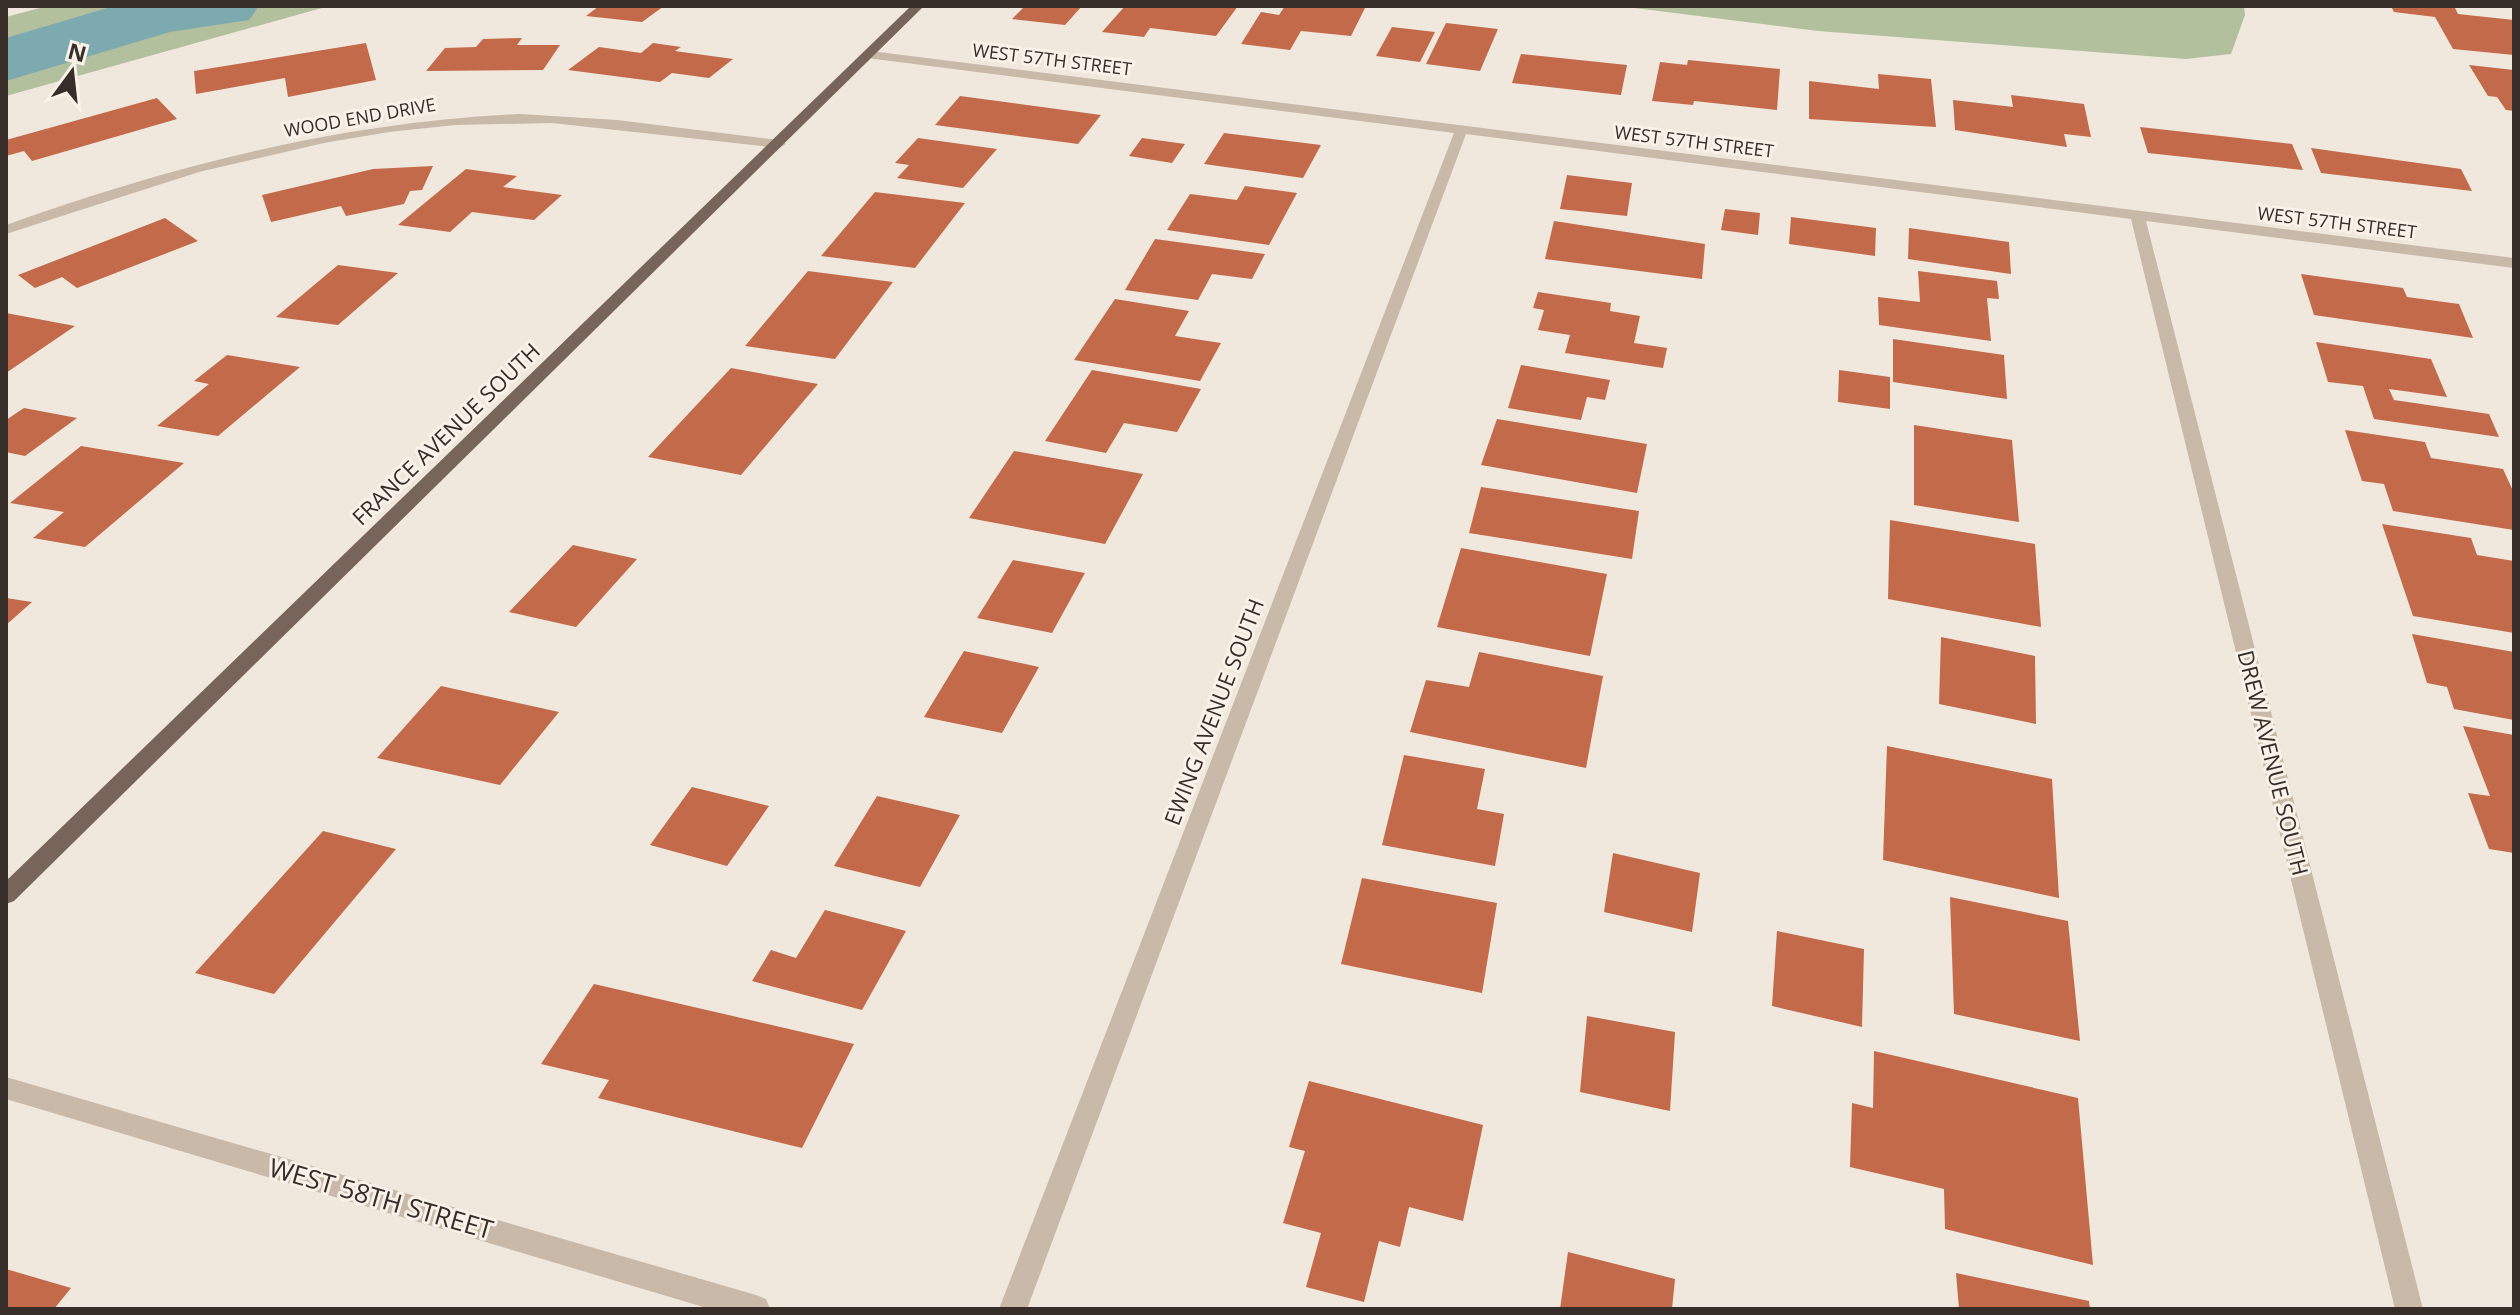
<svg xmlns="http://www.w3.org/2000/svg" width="2520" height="1315" viewBox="0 0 2520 1315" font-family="'Open Sans',sans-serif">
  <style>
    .green { fill: #b3c09d }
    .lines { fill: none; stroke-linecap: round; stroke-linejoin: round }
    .river { fill: #7caaae; fill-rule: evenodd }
    .building { fill: #c26a4a }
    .minor { fill: #c9b9a9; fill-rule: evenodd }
    .major { fill: #78655a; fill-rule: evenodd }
    .labels { text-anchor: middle; stroke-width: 6; stroke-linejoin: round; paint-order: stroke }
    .far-street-label { font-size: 18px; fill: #372d29; stroke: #f9f2e9 }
    .street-label { font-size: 22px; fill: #372d29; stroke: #f9f2e9 }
    .near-street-label { font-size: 26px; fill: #372d29; stroke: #f9f2e9 }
  </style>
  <rect width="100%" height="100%" fill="#f1e8dd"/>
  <g class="green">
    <path d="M47 6H329L6 96V17Z"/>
    <path d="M1619 6H2244L2245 15 2231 54 2186 59 1818 31Z"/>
  </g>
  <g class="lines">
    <path class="river" d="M114 6H259L249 20 170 32 6 81V38Z"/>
  </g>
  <g class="building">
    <path d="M599 6H664L642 22 586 16Z"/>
    <path d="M1025 6H1082L1065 25 1012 19Z"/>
    <path d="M1125 6H1238L1216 36 1150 28 1144 37 1102 32Z"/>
    <path d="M1285 6H1343L1365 8 1351 36 1301 31 1290 50 1241 44 1261 12 1279 15Z"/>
    <path d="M2391 6H2454L2458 14 2514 20V55L2453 49 2435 17 2394 12Z"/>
    <path d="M1446 23 1498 29 1480 71 1426 64Z"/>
    <path d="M1392 27 1435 32 1420 62 1376 56Z"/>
    <path d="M522 38 517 45H560L543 70 426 71 445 48 476 47 483 39Z"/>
    <path d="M366 43 376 80 288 97 285 78 196 94 194 71Z"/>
    <path d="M653 43 681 47 675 51 733 59 709 78 672 73 660 82 568 70 599 47 641 53Z"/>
    <path d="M1521 54 1627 65 1621 95 1512 83Z"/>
    <path d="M1688 60 1780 69 1777 110 1694 101 1693 105 1652 101 1660 62 1687 65Z"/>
    <path d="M2469 65 2514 70V111L2506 110 2497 97 2488 96Z"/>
    <path d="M1878 74 1931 79 1936 127 1809 119V81L1879 89Z"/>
    <path d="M2011 95 2084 104 2091 137 2064 134 2067 147 1955 130 1953 100 2013 107Z"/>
    <path d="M960 96 1101 115 1078 144 935 125Z"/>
    <path d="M157 98 177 119 32 161 24 151 6 156V140Z"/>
    <path d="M2140 127 2292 144 2303 170 2148 153Z"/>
    <path d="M1224 133 1321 145 1303 178 1204 164Z"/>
    <path d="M918 138 997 149 963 188 897 178 909 165 895 163Z"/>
    <path d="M1142 138 1185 144 1172 163 1129 156Z"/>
    <path d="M2311 148 2461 169 2472 191 2321 173Z"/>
    <path d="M433 166 422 190 410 191 404 204 346 216 341 206 271 222 262 195 373 169Z"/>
    <path d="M466 169 517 176 503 187 562 195 534 220 472 212 450 232 398 225Z"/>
    <path d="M1567 175 1632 183 1627 216 1560 209Z"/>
    <path d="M1245 186 1297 193 1269 245 1167 230 1190 194 1237 200Z"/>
    <path d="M875 192 965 203 915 268 821 256Z"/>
    <path d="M1725 209 1760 213 1758 235 1721 230Z"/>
    <path d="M1791 217 1876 228 1875 256 1789 244Z"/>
    <path d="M165 218 198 241 77 288 62 277 35 288 18 275Z"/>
    <path d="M1554 221 1705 244 1702 279 1545 259Z"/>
    <path d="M1909 228 2009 242 2011 274 1908 259Z"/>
    <path d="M1155 239 1265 254 1252 279 1212 274 1198 300 1125 290Z"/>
    <path d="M338 265 398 273 338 325 276 317Z"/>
    <path d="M808 271 893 282 835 359 745 346Z"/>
    <path d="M1918 271 1997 281 1999 299 1987 298 1991 341 1879 325 1878 297 1920 302Z"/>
    <path d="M2301 274 2403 288 2407 297 2459 304 2473 338 2314 315Z"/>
    <path d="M1538 292 1611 303 1610 311 1640 316 1634 343 1667 348 1663 368 1565 353 1570 335 1538 330 1544 310 1533 308Z"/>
    <path d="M1115 299 1189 311 1175 336 1221 343 1200 381 1074 360Z"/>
    <path d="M6 313 75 326 6 373Z"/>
    <path d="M1893 339 2004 355 2007 399 1893 382Z"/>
    <path d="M2316 342 2431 359 2447 397 2389 389 2394 400 2489 414 2499 437 2374 419 2363 386 2328 382Z"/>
    <path d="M227 355 300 367 218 436 157 426 209 384 194 381Z"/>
    <path d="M1521 365 1610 380 1605 400 1587 397 1581 420 1508 408Z"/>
    <path d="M731 368 818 384 741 475 648 457Z"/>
    <path d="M1092 370 1201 389 1177 432 1124 423 1106 453 1045 441Z"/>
    <path d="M1839 370 1890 377V409L1838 402Z"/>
    <path d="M24 408 77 418 25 456 6 452V420Z"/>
    <path d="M1497 419 1647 444 1637 493 1481 465Z"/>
    <path d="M1914 425 2012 440 2019 522 1914 505Z"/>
    <path d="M2345 430 2425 442 2431 458 2503 469 2514 493V530L2393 511 2384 484 2362 481Z"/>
    <path d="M81 446 184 463 85 547 33 538 64 512 10 503Z"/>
    <path d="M1014 451 1143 474 1105 544 969 518Z"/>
    <path d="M1481 487 1639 511 1632 559 1469 533Z"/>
    <path d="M1890 520 2035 544 2041 627 1888 599Z"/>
    <path d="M2382 524 2471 538 2477 555 2514 561V633L2413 616Z"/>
    <path d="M573 545 637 559 576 627 509 612Z"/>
    <path d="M1461 548 1607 574 1590 656 1437 627Z"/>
    <path d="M1013 560 1085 573 1052 633 977 618Z"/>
    <path d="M6 598 32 602 6 625Z"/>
    <path d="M2412 634 2514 652V720L2454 709 2447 687 2427 683Z"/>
    <path d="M1941 637 2035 656 2036 724 1939 704Z"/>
    <path d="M964 651 1039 667 1002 733 924 717Z"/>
    <path d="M1479 652 1603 676 1586 768 1410 732 1426 680 1469 687Z"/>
    <path d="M441 686 559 712 500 785 377 758Z"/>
    <path d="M2463 726 2514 735V853L2489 849 2468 793 2490 796Z"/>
    <path d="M1887 746 2052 779 2059 898 1883 860Z"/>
    <path d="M1404 755 1485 769 1477 809 1504 814 1495 866 1382 845Z"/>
    <path d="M692 787 769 806 727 866 650 845Z"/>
    <path d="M877 796 960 815 920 887 834 866Z"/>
    <path d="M323 831 396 849 274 994 195 973Z"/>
    <path d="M1613 853 1700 873 1692 932 1604 912Z"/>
    <path d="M1362 878 1497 903 1482 993 1341 964Z"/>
    <path d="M1950 897 2068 921 2080 1041 1954 1014Z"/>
    <path d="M825 910 906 931 862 1010 752 981 771 950 796 958Z"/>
    <path d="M1777 931 1864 949 1862 1027 1772 1006Z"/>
    <path d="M594 984 854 1044 802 1148 598 1098 609 1080 541 1064Z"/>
    <path d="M1587 1016 1675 1032 1670 1111 1580 1092Z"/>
    <path d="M1874 1051 2078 1098 2093 1265 1945 1229 1944 1189 1850 1167 1852 1103 1873 1108Z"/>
    <path d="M1309 1081 1483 1125 1463 1221 1409 1207 1400 1247 1379 1241 1364 1302 1306 1287 1321 1233 1283 1223 1305 1151 1289 1147Z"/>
    <path d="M1568 1252 1675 1279 1672 1309H1560Z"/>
    <path d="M6 1269 71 1288 54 1309H6Z"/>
    <path d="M1956 1273 2089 1301 2090 1309H1959Z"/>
  </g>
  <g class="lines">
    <g class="minor">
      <path d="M871 51 2514 258V268L2146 221 2423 1309H2395L2131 219 1466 134 1027 1309H999L1454 133 867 58 865 55Z"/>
      <path d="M520 114 617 120 779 140 786 144 779 148 552 123 455 125 389 132 324 143 199 172 6 234V225C174 165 342 122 520 114Z"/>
      <path d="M6 1077 756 1295 766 1299 770 1309H710L6 1099Z"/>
    </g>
    <path class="major" d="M911 6H924L14 901 6 904V881Z"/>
  </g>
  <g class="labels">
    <g class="far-street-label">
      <text transform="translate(1052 60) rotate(7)" y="6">WEST 57TH STREET</text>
      <text transform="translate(360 118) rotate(-10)" y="6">WOOD END DRIVE</text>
      <text transform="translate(1694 142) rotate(7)" y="6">WEST 57TH STREET</text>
      <text transform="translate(2337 223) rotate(7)" y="6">WEST 57TH STREET</text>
    </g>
    <g class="street-label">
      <text transform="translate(446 434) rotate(-44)" y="8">FRANCE AVENUE SOUTH</text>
      <text transform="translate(1214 712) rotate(-69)" y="8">EWING AVENUE SOUTH</text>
      <text transform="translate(2273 763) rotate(76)" y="8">DREW AVENUE SOUTH</text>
    </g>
    <g class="near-street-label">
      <text transform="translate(381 1199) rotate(16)" y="9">WEST 58TH STREET</text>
    </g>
  </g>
  <rect width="2520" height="1315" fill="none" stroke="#372d29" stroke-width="16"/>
  <g transform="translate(72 72) rotate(15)" stroke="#f9f2e9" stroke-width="6" paint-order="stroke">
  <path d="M0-6L14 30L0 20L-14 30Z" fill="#372d29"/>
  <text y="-12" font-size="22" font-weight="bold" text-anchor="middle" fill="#372d29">N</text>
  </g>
</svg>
